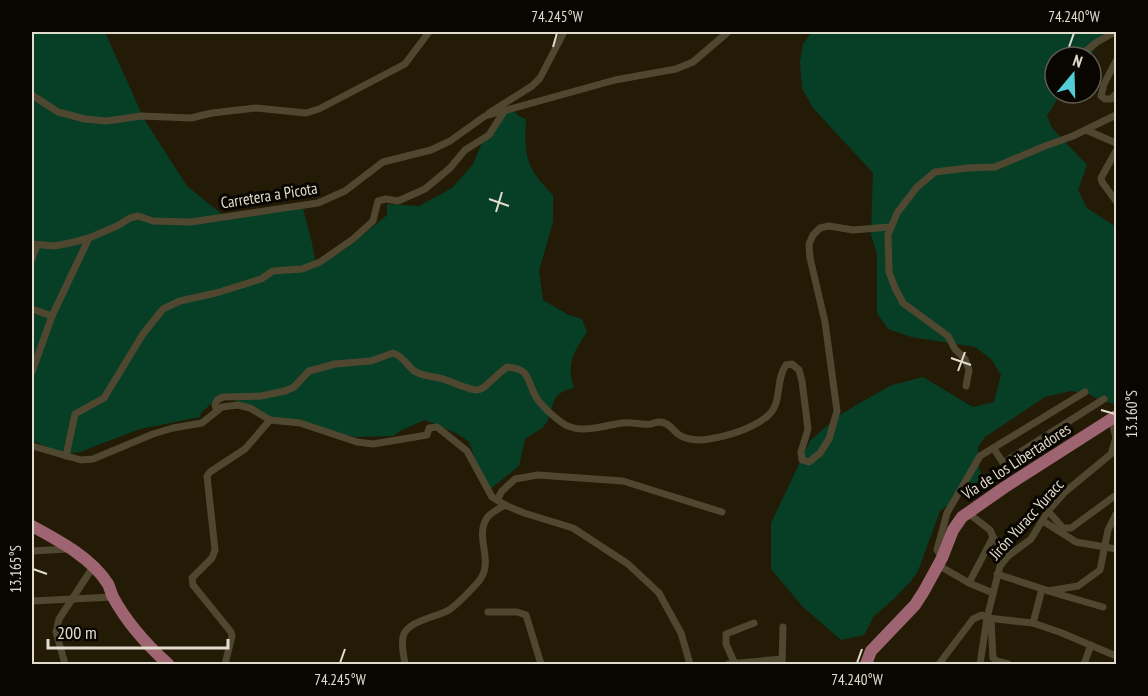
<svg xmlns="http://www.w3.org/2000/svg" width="1148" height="696" viewBox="0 0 1148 696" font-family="'PT Sans Narrow',sans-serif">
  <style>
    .green { fill: #073e26 }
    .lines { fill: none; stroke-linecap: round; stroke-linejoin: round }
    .minor { stroke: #504730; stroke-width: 7 }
    .trunk { stroke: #9f6471; stroke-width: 12 }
    .ticks { fill: none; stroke: #e1dcce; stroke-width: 2 }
    .labels { text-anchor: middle; stroke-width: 6; stroke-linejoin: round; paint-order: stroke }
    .street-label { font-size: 16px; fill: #e1dcce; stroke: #090601 }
    .neatline { fill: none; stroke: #e1dcce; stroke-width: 2 }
    .ticks-label { font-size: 15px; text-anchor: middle; fill: #e1dcce }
  </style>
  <rect width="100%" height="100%" fill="#231b05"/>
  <g class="green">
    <path d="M32 32H105L144 119 187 186 223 215 302 204 312 243 316 266 347 248 387 215V204L419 206 452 188 473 164 482 143 505 110 514 108 517 115 526 119C524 158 526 167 553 195V222L539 271 543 300 569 315 582 319 587 332C573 354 566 363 574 388 543 395 559 411 542 428 537 432 530 435 525 439L519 466 487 492 469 442 458 434 425 420 402 430 393 436 355 437 266 418 230 398 214 401 201 413 200 417 140 429 80 452 66 454 32 441Z"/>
    <path d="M812 32H1116L1096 47 1090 57H1055V93H1061L1047 116 1052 128 1087 165 1078 190 1087 208 1116 227V404L1101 401 1087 393 1071 391 1045 397 985 437 978 447 979 468 986 485 966 492 940 511 918 571 911 581 894 599 874 616 864 635 841 640 803 607 771 569V523L810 441 838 416 863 401 892 385 923 377 973 407 994 402 1001 375 991 359 975 347 911 337 888 329 877 313V254L871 235 873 173 813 108 802 88 800 62 803 44Z"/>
  </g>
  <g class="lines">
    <g class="minor">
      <path d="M1078 57 1097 42 1115 32"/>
      <path d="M1116 61 1104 84 1101 96 1105 99H1111L1116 94"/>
      <path d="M32 95 58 112 85 119 107 121 141 116 191 118 212 113 256 108 306 113 319 109 405 64 429 32"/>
      <path d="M489 113 532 86 540 78 564 32"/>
      <path d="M1086 130 1116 143"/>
      <path d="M1116 151 1101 178 1102 182 1116 201"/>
      <path d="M32 244 54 246 70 243 89 238 117 226 130 218 138 216 153 221 191 222 318 203 345 191 383 162 431 150 450 141 485 116 615 80 676 69 693 62 728 32"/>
      <path d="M32 259 37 245"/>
      <path d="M32 309 52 316"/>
      <path d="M32 372 52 316 89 238"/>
      <path d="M966 386 969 370 965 359 955 349 948 336 903 303 895 288 889 272 888 235 897 213 917 187 935 172 967 168 995 167 1045 146 1073 136 1116 115"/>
      <path d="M217 411 215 405 217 400 223 397 261 396 285 391 294 387 309 371 335 364 371 361 393 353C404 357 406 364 414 371 423 377 436 376 446 380 488 397 475 392 507 367 533 369 526 383 538 400 544 408 553 416 561 422 579 436 603 425 623 423 632 422 642 425 651 424 655 423 655 422 660 422 668 422 672 429 678 434 686 440 699 441 709 439 727 436 750 429 765 418 784 405 774 382 786 365L792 364 799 370 802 381 808 429 801 452 802 460 809 462 820 453 829 439 837 411 825 322 810 258 809 244 813 235 820 228 829 226 853 230 890 227"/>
      <path d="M32 446 81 460 93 459 153 434 173 428 202 423 222 407 238 405 250 408 270 420 300 423 357 442 373 444 427 435 429 428 437 427 467 451 492 497 505 505 524 513 573 528 628 564 659 593 681 633 690 664"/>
      <path d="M994 449 1006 467"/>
      <path d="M66 456 75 414 104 398 143 334 163 309 180 301 216 293 261 279 273 271 302 269 320 262 353 239 373 221 378 201 386 199 398 201 425 189 450 168 465 150 489 135 505 110"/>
      <path d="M1003 463 1104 399"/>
      <path d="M497 500 502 491 515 479 538 475 623 481 722 512"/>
      <path d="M1048 511 1063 528H1071L1116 495"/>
      <path d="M968 513 990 530 993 537 1008 556"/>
      <path d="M1043 521 1076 542 1116 549"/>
      <path d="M32 551 68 549"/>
      <path d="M942 558 937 550 947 513 980 456 1085 392"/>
      <path d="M938 565 969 583 993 593"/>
      <path d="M997 574 1058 594 1103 607"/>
      <path d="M969 583 993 537"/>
      <path d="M1048 591 1078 586 1100 570 1108 530 1116 514"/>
      <path d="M32 601 113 597"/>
      <path d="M488 612H517L526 615 541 664"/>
      <path d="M991 619 993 658 997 661 1008 664"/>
      <path d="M1033 623 1042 589"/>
      <path d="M65 664 56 632 59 619 93 567"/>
      <path d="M225 664 232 636 231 632 193 585 192 578 212 558 215 550 207 476 210 472 245 449 270 420"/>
      <path d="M405 664C404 656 401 645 403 637 406 621 437 617 449 610 459 603 471 590 479 581 495 562 474 537 487 518 491 512 499 509 505 505"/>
      <path d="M729 664 782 659"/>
      <path d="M735 664 726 644V634L754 623"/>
      <path d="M782 664 783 627"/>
      <path d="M939 664 973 619 982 615 987 618 1000 566 1008 556 1031 539 1048 511 1065 492 1111 454 1116 438 1111 418"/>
      <path d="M980 664 987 618 1033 623 1062 633 1116 656"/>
      <path d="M1084 664 1091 645"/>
    </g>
    <g class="trunk">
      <path d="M32 526C58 540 92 558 108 584 110 588 111 593 113 597 127 623 147 645 168 664"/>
      <path d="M866 664 871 651 915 605 924 591 942 558 953 530 962 517 1005 487 1116 416"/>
    </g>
  </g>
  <path class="ticks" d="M553 47 557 33M1069 47 1074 33M489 199 509 206M496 212 502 192M951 358 971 365M958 371 965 352M1101 410 1115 414M33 569 47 574M340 663 345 649M857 663 862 649"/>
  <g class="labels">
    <g class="street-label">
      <text transform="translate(269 195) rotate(-9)" y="6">Carretera a Picota</text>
      <text transform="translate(1016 461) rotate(-33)" y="6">Vía de los Libertadores</text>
      <text transform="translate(1026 519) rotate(-48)" y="6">Jirón Yuracc Yuracc</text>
    </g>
  </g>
  <rect width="1148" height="696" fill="none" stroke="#090601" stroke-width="66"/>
  <g transform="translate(1073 75) rotate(19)"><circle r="28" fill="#090601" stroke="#5f5c53" stroke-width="1.5"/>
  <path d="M0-4.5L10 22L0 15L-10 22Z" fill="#52ccd5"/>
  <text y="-9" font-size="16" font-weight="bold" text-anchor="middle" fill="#e1dcce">N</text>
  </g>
  <path d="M48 639v9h180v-9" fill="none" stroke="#e1dcce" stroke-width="3"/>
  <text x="57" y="639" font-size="18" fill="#e1dcce" stroke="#090601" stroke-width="4.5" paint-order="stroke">200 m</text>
  <rect x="33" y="33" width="1082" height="630" class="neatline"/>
  <g class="ticks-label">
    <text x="557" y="22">74.245°W</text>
    <text x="1074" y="22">74.240°W</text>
    <text transform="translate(1132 414) rotate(-90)" y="5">13.160°S</text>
    <text transform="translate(16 569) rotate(-90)" y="5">13.165°S</text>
    <text x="340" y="685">74.245°W</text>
    <text x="857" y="685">74.240°W</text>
  </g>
</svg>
